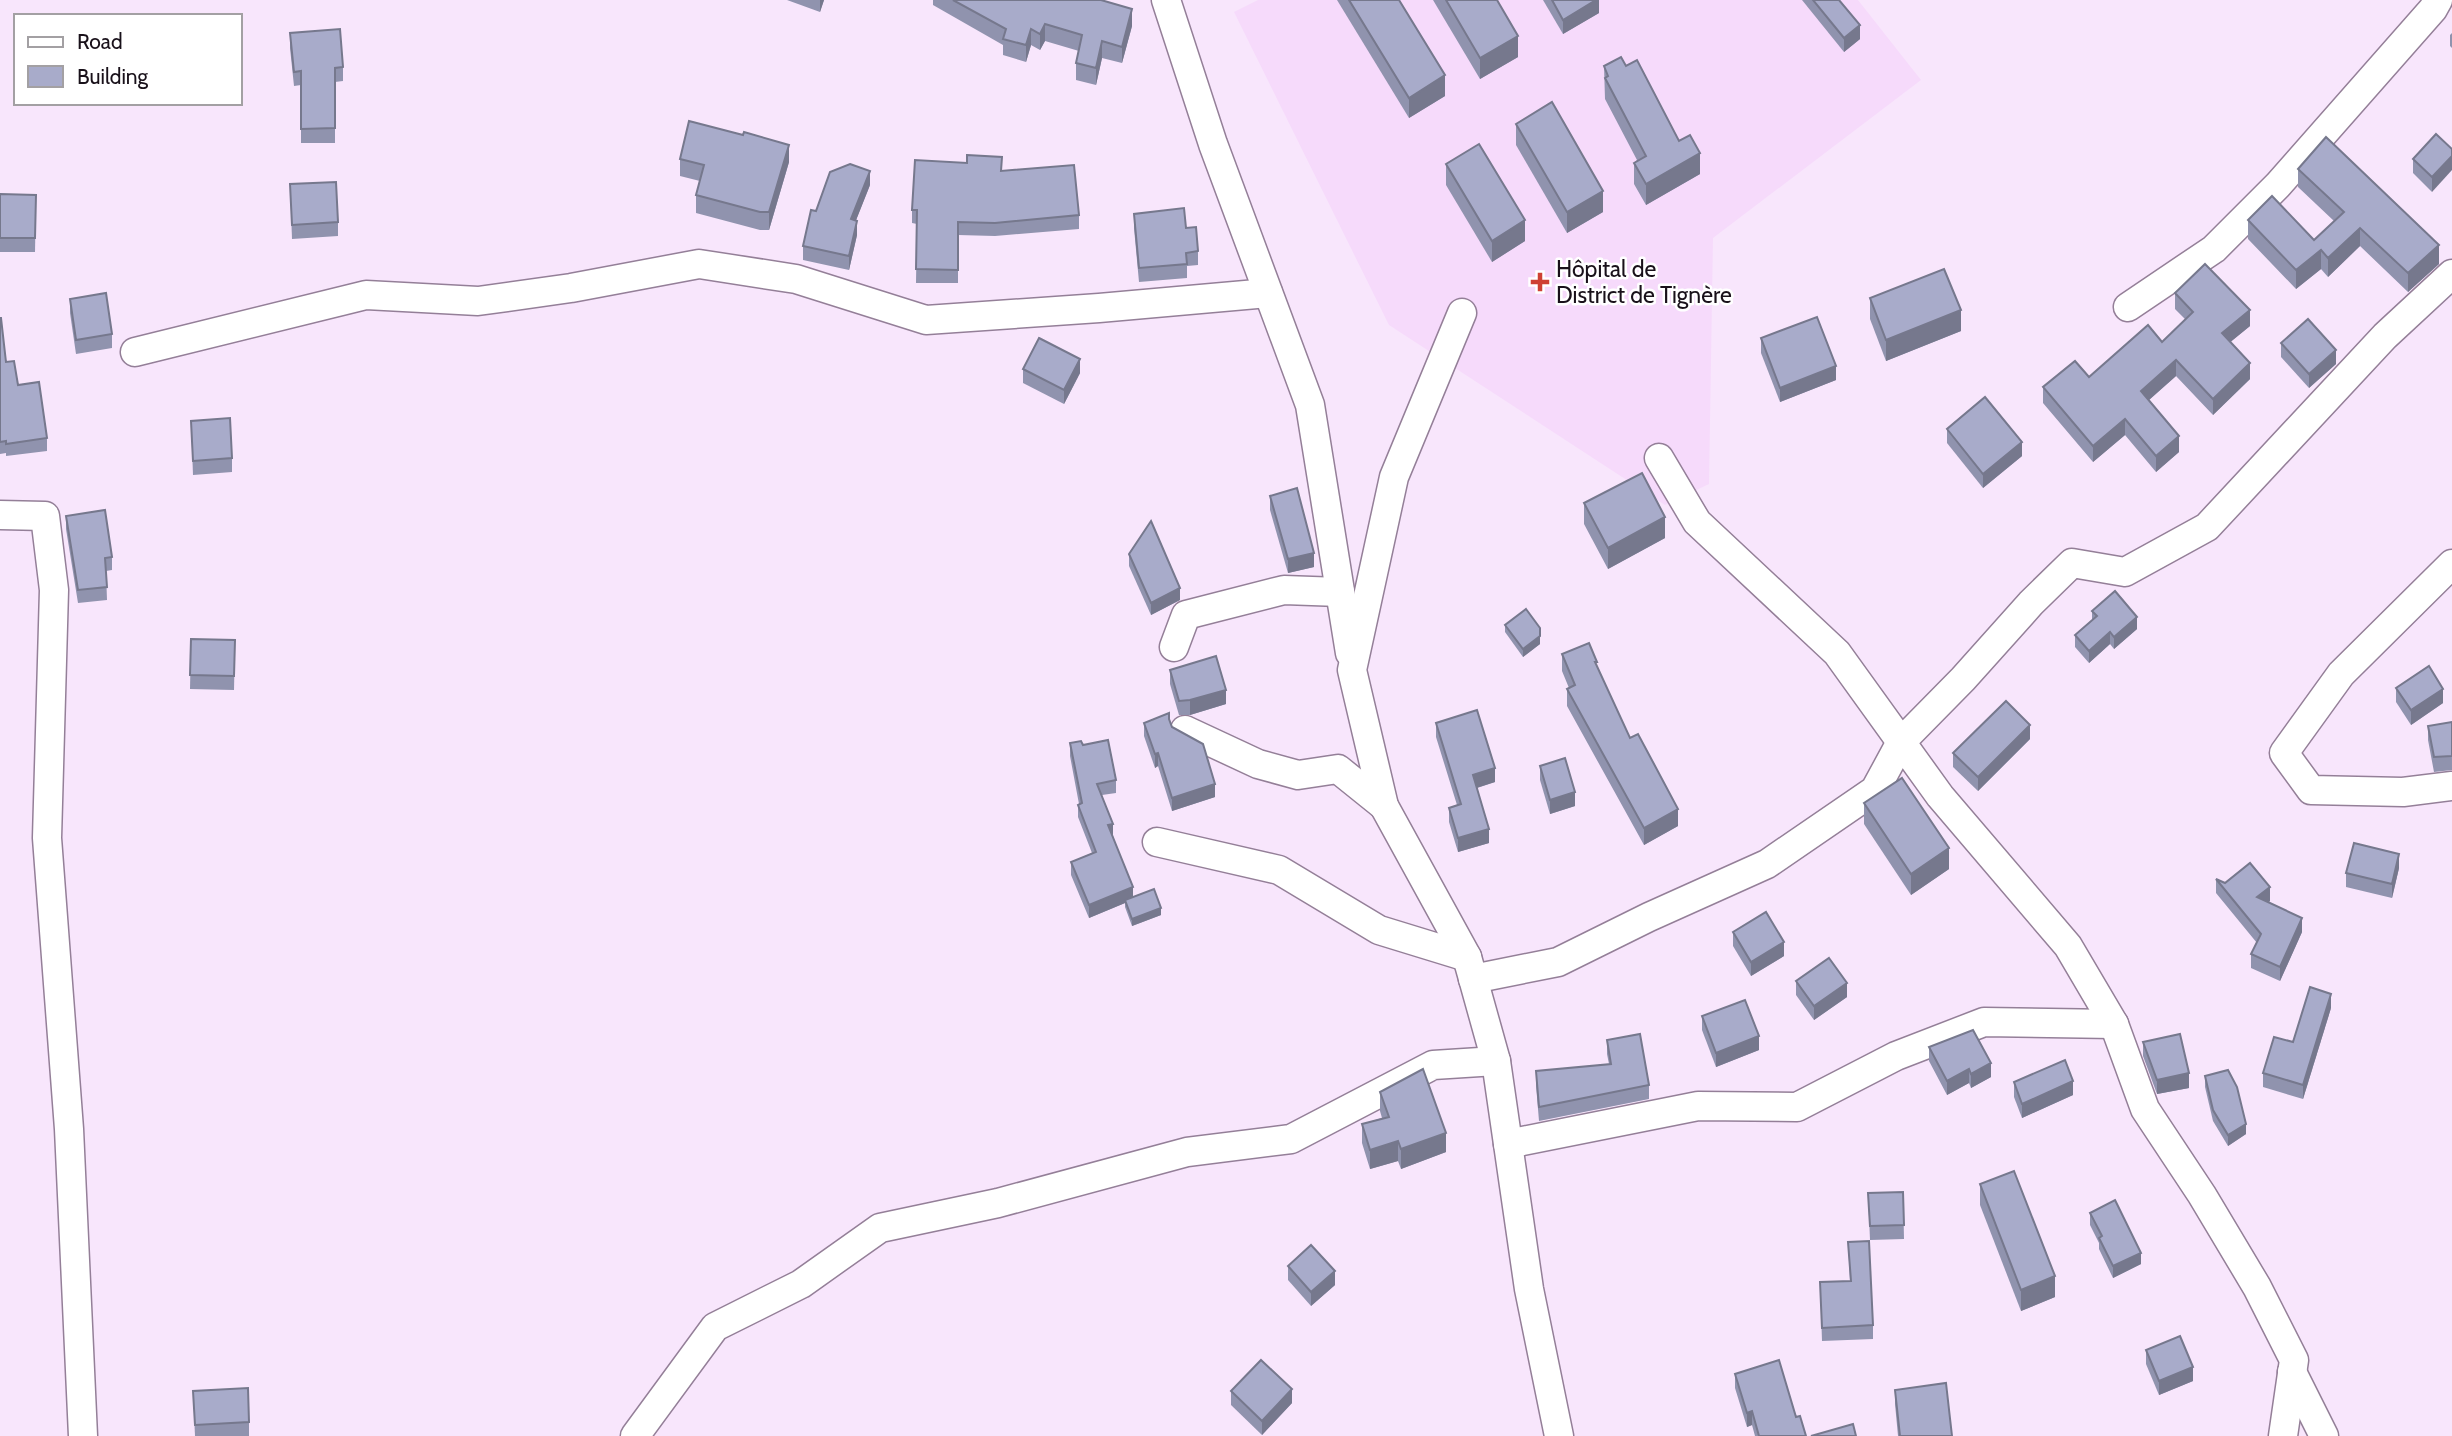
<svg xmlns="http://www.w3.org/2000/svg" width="2452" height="1436" viewBox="0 0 2452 1436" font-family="Cabin,sans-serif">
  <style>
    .built { fill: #f6dafb }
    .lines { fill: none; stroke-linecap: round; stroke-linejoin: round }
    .street-casing { stroke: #947f98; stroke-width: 31 }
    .street { stroke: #fff; stroke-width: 28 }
    .wall { fill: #9093ae }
    .shaded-wall { fill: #76788d }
    .building { fill: #a8abca; stroke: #76788d; stroke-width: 2 }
    .poi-dot { fill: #ce4133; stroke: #fff; stroke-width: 2.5 }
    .labels { text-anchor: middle; stroke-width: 5; stroke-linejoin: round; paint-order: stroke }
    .poi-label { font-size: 23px; fill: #19111a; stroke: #fff; text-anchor: start }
  </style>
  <rect width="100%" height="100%" fill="#f8e6fc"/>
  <path class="built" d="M1258 0H1858L1921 80 1713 238 1709 484 1665 505 1389 325 1234 12Z"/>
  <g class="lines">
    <g class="street-casing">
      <g id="street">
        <path d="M1166 0 1213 144 1310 405 1350 653"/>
        <path d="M2128 307 2214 249 2278 185 2433 9 2438 0"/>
        <path d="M1462 313 1394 477 1352 670 1384 806 1467 957 1496 1061 1529 1289 1559 1436"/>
        <path d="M135 352 366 295 478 301 571 288 699 264 796 279 926 320 1099 308 1268 293"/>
        <path d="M1659 458 1697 522 1837 653 1940 796 2068 946 2114 1024 2145 1109 2202 1195 2257 1287 2294 1360 2283 1436"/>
        <path d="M0 515 45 516 54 590 47 838 69 1129 83 1436"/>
        <path d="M2452 564 2341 674 2284 753 2311 790 2403 792 2452 786"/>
        <path d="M1174 647 1186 615 1284 590 1340 592"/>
        <path d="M1185 730 1258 764 1298 775 1338 769 1384 806"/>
        <path d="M1157 842 1279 870 1379 930 1467 957"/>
        <path d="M1473 979 1558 962 1649 917 1767 864 1875 790 1901 742 1963 679 2031 603 2072 563 2125 572 2207 527 2385 336 2452 274"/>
        <path d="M1508 1144 1698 1106 1797 1107 1896 1056 1984 1022 2114 1024"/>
        <path d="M2292 1372 2324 1436"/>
        <path d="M635 1436 715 1327 801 1284 880 1228 998 1203 1187 1152 1291 1139 1433 1065 1496 1061"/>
      </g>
    </g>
    <use href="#street" class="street"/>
  </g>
  <g class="wall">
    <path d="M787 0H824L820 12Z"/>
    <path d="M933 0H1101L1132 26 1122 63 1102 58 1096 85 1076 80V63L1079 51 1045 41 1040 50 1031 45 1026 62 1003 55V45L933 5Z"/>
    <path d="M1337 0H1399L1445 96 1409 118Z"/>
    <path d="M1433 0H1497L1518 57 1480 79Z"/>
    <path d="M1543 0H1599V13L1563 34Z"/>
    <path d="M1802 0H1839L1860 39 1844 52Z"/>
    <path d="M290 33 343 67V81L335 82V143H301V85L294 86 290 48Z"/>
    <path d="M2452 33V48L2450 46V35Z"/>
    <path d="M1604 66H1626L1679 141 1700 174 1646 205 1634 184V163L1637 160 1605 99Z"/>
    <path d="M1516 124 1603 212 1567 233 1516 145Z"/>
    <path d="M2436 134 2432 192 2413 173V159Z"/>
    <path d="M680 159 789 162 769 230H760L696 213V195L700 181 680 176Z"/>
    <path d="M1446 164 1525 241 1492 262 1446 185Z"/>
    <path d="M2298 169 2439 264 2408 292 2360 246 2328 277 2321 269 2296 289 2248 239V220L2314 240 2334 221 2298 187Z"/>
    <path d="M1002 171 1079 215V229L995 236 958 235V283H916L917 224 912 223V210Z"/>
    <path d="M290 184 338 222V236L292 239Z"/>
    <path d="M870 185 856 220 857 235 849 270 803 260V246L816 211Z"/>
    <path d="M0 194 36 195 35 252H0Z"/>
    <path d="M1134 214 1186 228 1198 251V265L1187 266V278L1139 282 1134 228Z"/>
    <path d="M2175 293 2250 326 2230 342 2250 379 2213 415 2176 376 2149 400 2179 452 2156 472 2125 435 2093 462 2043 403V387L2089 377 2162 342 2185 319 2175 309Z"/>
    <path d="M1870 298 1961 331 1886 361 1870 319Z"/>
    <path d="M70 299 112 334V348L76 354 70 313Z"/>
    <path d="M0 318 6 362 47 438V451L6 456V453L0 454Z"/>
    <path d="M1761 338 1836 380 1780 402 1761 353Z"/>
    <path d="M2281 343 2336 364 2309 388 2281 357Z"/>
    <path d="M1023 369 1080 373 1064 404 1023 383Z"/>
    <path d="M191 421 232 458V472L193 475Z"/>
    <path d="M1947 429 2022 456 1983 488 1947 443Z"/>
    <path d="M1270 496 1314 567 1288 573 1270 510Z"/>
    <path d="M1584 503 1665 538 1608 569 1584 524Z"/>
    <path d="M66 516 112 557V570L106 571 107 600 78 603 66 529Z"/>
    <path d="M1129 554 1180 600 1151 615 1129 566Z"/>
    <path d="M2092 611 2137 629 2114 649 2110 644 2089 663 2075 647V635L2092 620Z"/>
    <path d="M1505 625 1540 644 1523 657 1505 632Z"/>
    <path d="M191 639 235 640 234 690 190 689Z"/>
    <path d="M1562 654 1597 666 1630 738 1678 826 1644 845 1567 706V689L1569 688 1562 671Z"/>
    <path d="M1170 670 1226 704 1190 715H1179L1170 684Z"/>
    <path d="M2396 688 2443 703 2411 725 2396 702Z"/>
    <path d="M1169 721 1172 727 1215 797 1172 811 1158 766 1155 768 1144 736V723Z"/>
    <path d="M2452 722V770L2434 772 2428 740V726Z"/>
    <path d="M1436 723 1495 782 1477 788 1489 843 1458 852 1449 822V808L1457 805 1436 737Z"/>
    <path d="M2030 739 1978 791 1953 767V753Z"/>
    <path d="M1070 743 1083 745 1116 780V793L1102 795 1113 836 1133 897 1161 915 1132 926 1125 907V903L1089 918 1071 875V862L1092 853 1078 817V805L1079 804 1070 756Z"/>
    <path d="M1540 766 1575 806 1550 814 1540 780Z"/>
    <path d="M1864 803 1949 869 1911 895 1864 824Z"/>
    <path d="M2399 868 2392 898 2346 887V873Z"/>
    <path d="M2216 879 2270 901 2268 902 2302 932 2280 981 2251 968V954L2257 943 2216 893Z"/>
    <path d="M1733 932 1784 956 1751 976 1733 946Z"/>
    <path d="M1796 981 1847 997 1814 1020 1796 995Z"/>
    <path d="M2331 1008 2303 1099 2263 1087V1073L2293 1042Z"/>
    <path d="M1702 1016 1759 1050 1716 1067 1702 1030Z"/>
    <path d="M1607 1040 1649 1085V1099L1539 1121 1536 1085V1071L1609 1064 1607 1054Z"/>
    <path d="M2143 1042 2189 1088 2157 1094 2143 1056Z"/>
    <path d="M1929 1047 1991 1077 1971 1088 1969 1083 1947 1095 1929 1061Z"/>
    <path d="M2205 1076 2246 1134 2228 1146 2213 1121 2205 1087Z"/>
    <path d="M2014 1082 2073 1095 2022 1118 2014 1097Z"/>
    <path d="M1380 1092 1446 1152 1401 1169 1398 1161 1370 1169 1362 1143V1124L1382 1118 1380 1111Z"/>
    <path d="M1980 1184 2055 1297 2021 1311 1980 1205Z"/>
    <path d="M1903 1192 1904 1239 1870 1240 1868 1193Z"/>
    <path d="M2090 1213 2141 1264 2113 1278 2099 1249V1243L2090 1225Z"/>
    <path d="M1848 1242 1873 1325V1339L1822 1341 1820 1282 1850 1281Z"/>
    <path d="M1288 1266 1335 1285 1311 1306 1288 1280Z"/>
    <path d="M2146 1350 2193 1381 2159 1395 2146 1364Z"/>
    <path d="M1735 1374 1796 1417 1806 1436H1755L1752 1425 1747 1427 1735 1388Z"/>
    <path d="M1895 1390 1952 1436H1898L1895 1404Z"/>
    <path d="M193 1391 249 1422V1436H195Z"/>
    <path d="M1231 1391 1292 1403 1262 1435 1231 1405Z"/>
  </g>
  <g class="shaded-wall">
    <path d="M820 0H824L820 12Z"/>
    <path d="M1596 0H1599V13L1563 34V20Z"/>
    <path d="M1132 9V26L1122 63V47Z"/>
    <path d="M1045 24V41L1040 50V34Z"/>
    <path d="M1860 25V39L1844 52V38Z"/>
    <path d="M1031 29V45L1026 62V45Z"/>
    <path d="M1518 36V57L1480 79V58Z"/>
    <path d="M1102 41V58L1096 85V68Z"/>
    <path d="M1445 75V96L1409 118V98Z"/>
    <path d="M789 145V162L769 230V212Z"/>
    <path d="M1700 153V174L1646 205V184Z"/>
    <path d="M2452 156V170L2432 192V177Z"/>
    <path d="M870 171V185L851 233V219Z"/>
    <path d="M1603 191V212L1567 233V212Z"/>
    <path d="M1525 220V241L1492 262V241Z"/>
    <path d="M857 221V235L849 270V256Z"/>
    <path d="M2360 228V246L2328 277V258Z"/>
    <path d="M2439 245V264L2408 292V273Z"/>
    <path d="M2321 250V269L2296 289V270Z"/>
    <path d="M1961 310V331L1886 361V340Z"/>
    <path d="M2250 310V326L2222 349V333Z"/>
    <path d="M2336 350V364L2309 388V374Z"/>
    <path d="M1080 359V373L1064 404V390Z"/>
    <path d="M2176 360V376L2141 407V391Z"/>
    <path d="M2250 363V379L2213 415V399Z"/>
    <path d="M1836 366V380L1780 402V388Z"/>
    <path d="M2125 419V435L2093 462V446Z"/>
    <path d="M2179 436V452L2156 472V456Z"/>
    <path d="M2022 442V456L1983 488V474Z"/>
    <path d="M1665 517V538L1608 569V548Z"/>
    <path d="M1314 553V567L1288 573V559Z"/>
    <path d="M1180 588V600L1151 615V603Z"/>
    <path d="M2137 617V629L2114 649V637Z"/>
    <path d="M2110 632V644L2089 663V651Z"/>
    <path d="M1540 636V644L1523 657V649Z"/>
    <path d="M2443 689V703L2411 725V710Z"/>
    <path d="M1226 690V704L1190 715V700Z"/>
    <path d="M2030 725V739L1978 791V777Z"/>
    <path d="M1158 753V766L1155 768V754Z"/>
    <path d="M1495 768V782L1473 789V775Z"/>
    <path d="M1215 784V797L1172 811V798Z"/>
    <path d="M1575 792V806L1550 814V800Z"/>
    <path d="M1678 809V826L1644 845V828Z"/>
    <path d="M1113 824V836L1108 825Z"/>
    <path d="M1489 829V843L1458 852V838Z"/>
    <path d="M1949 848V869L1911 895V874Z"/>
    <path d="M2399 854V868L2392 898V884Z"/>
    <path d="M1133 887V900H1125V903L1089 918V905Z"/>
    <path d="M2270 887V901L2257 911V897Z"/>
    <path d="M1161 908V915L1132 926V919Z"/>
    <path d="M2302 918V932L2280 981V967Z"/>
    <path d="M1784 942V956L1751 976V962Z"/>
    <path d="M1847 983V997L1814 1020V1006Z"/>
    <path d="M2331 994V1008L2303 1099V1085Z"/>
    <path d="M1759 1036V1050L1716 1067V1053Z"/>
    <path d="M1991 1063V1077L1971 1088V1074Z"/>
    <path d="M1969 1069V1083L1947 1095V1081Z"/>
    <path d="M2189 1073V1088L2157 1094V1080Z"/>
    <path d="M2073 1081V1095L2022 1118V1104Z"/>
    <path d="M2246 1124V1134L2228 1146V1135Z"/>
    <path d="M1446 1133V1152L1401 1169V1149Z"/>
    <path d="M1398 1141V1161L1370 1169V1150Z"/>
    <path d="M2141 1253V1264L2113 1278V1266Z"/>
    <path d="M1335 1271V1285L1311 1306V1292Z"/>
    <path d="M2055 1276V1297L2021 1311V1290Z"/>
    <path d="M2193 1367V1381L2159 1395V1381Z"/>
    <path d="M1292 1389V1403L1262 1435V1421Z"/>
    <path d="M1752 1411V1425L1747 1427V1413Z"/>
  </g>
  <g class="building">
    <path d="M953 0H1101L1132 9 1122 47 1102 41 1096 68 1076 63 1082 35 1045 24 1040 34 1031 29 1026 45 1003 39 1006 29Z"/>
    <path d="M1349 0H1399L1445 75 1409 98Z"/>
    <path d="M1446 0H1497L1518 36 1480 58Z"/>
    <path d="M1552 0H1596L1563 20Z"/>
    <path d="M1813 0H1839L1860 25 1844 38Z"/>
    <path d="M340 29 343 67 335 68V128L301 129V71L294 72 290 33Z"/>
    <path d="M1621 57 1626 66 1637 60 1679 141 1690 135 1700 153 1646 184 1634 163 1646 156 1605 78 1608 76 1604 66Z"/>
    <path d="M1552 102 1603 191 1567 212 1516 124Z"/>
    <path d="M689 121 743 135 744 132 789 145 769 212H760L696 195 704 165 680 159Z"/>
    <path d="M2436 134 2452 149V156L2432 177 2413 159Z"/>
    <path d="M2326 137 2439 245 2408 273 2360 228 2328 258 2321 250 2296 270 2248 220 2272 196 2314 240 2344 212 2298 169Z"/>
    <path d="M1479 144 1525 220 1492 241 1446 164Z"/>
    <path d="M967 155 1002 157 1001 171 1074 165 1079 215 995 223 958 222V270L916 269 917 210H912L915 160 967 163Z"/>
    <path d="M850 164 870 171 851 219 857 221 849 256 803 246 811 210 816 211 830 172Z"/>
    <path d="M336 182 338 222 292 225 290 184Z"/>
    <path d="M0 194 36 195 35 238H0Z"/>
    <path d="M1184 208 1186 228 1196 227 1198 251 1186 253 1187 264 1139 268 1134 214Z"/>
    <path d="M2205 264 2250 310 2222 333 2250 363 2213 399 2176 360 2141 391 2179 436 2156 456 2125 419 2093 446 2043 387 2075 361 2089 377 2148 325 2162 342 2193 312 2175 293Z"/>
    <path d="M1944 269 1961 310 1886 340 1870 298Z"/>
    <path d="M106 293 112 334 76 340 70 299Z"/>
    <path d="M1817 317 1836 366 1780 388 1761 338Z"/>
    <path d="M0 318H1L6 362 14 361 18 385 39 382 47 438 6 444V441L0 442Z"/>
    <path d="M2308 319 2336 350 2309 374 2281 343Z"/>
    <path d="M1039 338 1080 359 1064 390 1023 369Z"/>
    <path d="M1985 397 2022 442 1983 474 1947 429Z"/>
    <path d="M230 418 232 458 193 461 191 421Z"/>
    <path d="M1642 473 1665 517 1608 548 1584 503Z"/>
    <path d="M1297 488 1314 553 1288 559 1270 496Z"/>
    <path d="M105 510 112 557 105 558 107 587 78 590 66 516Z"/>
    <path d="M1151 521 1180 588 1151 603 1129 554Z"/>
    <path d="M2115 591 2137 617 2114 637 2110 632 2089 651 2075 635 2097 616 2092 611Z"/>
    <path d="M1526 609 1540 628V636L1523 649 1505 625Z"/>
    <path d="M191 639 235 640 234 676 190 675Z"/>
    <path d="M1589 643 1597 662H1595L1630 738 1638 734 1678 809 1644 828 1567 689 1575 685 1562 654Z"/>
    <path d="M1216 656 1226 690 1190 700 1179 701 1170 670Z"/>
    <path d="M2429 666 2443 689 2411 710 2396 688Z"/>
    <path d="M2006 701 2030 725 1978 777 1953 753Z"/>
    <path d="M1477 710 1495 768 1473 775 1489 829 1458 838 1449 808 1461 804 1436 723Z"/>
    <path d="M1169 713V719L1172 727 1203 744 1215 784 1172 798 1158 753 1155 754 1144 723Z"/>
    <path d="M2452 722V756L2434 757 2428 726Z"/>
    <path d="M1108 740 1116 780 1097 784 1113 824 1108 825 1133 887 1089 905 1071 862 1096 852 1078 805 1082 803 1070 743 1081 741 1083 745Z"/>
    <path d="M1565 758 1575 792 1550 800 1540 766Z"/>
    <path d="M1902 778 1949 848 1911 874 1864 803Z"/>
    <path d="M2354 843 2399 854 2392 884 2346 873Z"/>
    <path d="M2250 863 2270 887 2257 897 2302 918 2280 967 2251 954 2261 934 2216 879 2225 883Z"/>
    <path d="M1154 889 1161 908 1132 919 1125 900Z"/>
    <path d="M1766 912 1784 942 1751 962 1733 932Z"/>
    <path d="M1829 958 1847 983 1814 1006 1796 981Z"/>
    <path d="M2310 987 2331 994 2303 1085 2263 1073 2274 1037 2293 1042Z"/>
    <path d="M1745 1000 1759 1036 1716 1053 1702 1016Z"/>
    <path d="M1973 1030 1991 1063 1971 1074 1969 1069 1947 1081 1929 1047Z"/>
    <path d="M1640 1034 1649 1085 1539 1107 1536 1071 1611 1064 1607 1040Z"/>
    <path d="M2180 1034 2189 1073 2157 1080 2143 1042Z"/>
    <path d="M2065 1060 2073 1081 2022 1104 2014 1082Z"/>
    <path d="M1423 1069 1446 1133 1401 1149 1398 1141 1370 1150 1362 1124 1389 1117 1380 1092Z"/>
    <path d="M2228 1070 2237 1087 2246 1124 2228 1135 2213 1110 2205 1076Z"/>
    <path d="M2014 1171 2055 1276 2021 1290 1980 1184Z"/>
    <path d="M1903 1192 1904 1225 1870 1226 1868 1193Z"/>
    <path d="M2115 1200 2141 1253 2113 1266 2099 1238 2102 1236 2090 1213Z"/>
    <path d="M1869 1241 1873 1325 1822 1328 1820 1282 1851 1281 1848 1242Z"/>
    <path d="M1311 1245 1335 1271 1311 1292 1288 1266Z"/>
    <path d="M2180 1336 2193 1367 2159 1381 2146 1350Z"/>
    <path d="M1261 1360 1292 1389 1262 1421 1231 1391Z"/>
    <path d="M1779 1360 1796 1417 1800 1416 1806 1436H1759L1752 1411 1747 1413 1735 1374Z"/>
    <path d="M1946 1383 1952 1436H1900L1895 1390Z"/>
    <path d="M248 1388 249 1422 195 1425 193 1391Z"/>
    <path d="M1853 1424 1856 1436H1811Z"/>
  </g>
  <path class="poi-dot" d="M1536.5 271.5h7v7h7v7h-7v7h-7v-7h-7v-7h7z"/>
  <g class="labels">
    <g class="poi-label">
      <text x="1556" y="277">Hôpital de<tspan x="1556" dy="26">District de Tignère</tspan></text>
    </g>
  </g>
  <rect x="14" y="14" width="228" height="91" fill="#ffffff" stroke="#a3a0a3" stroke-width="2"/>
  <rect x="28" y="37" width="35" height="10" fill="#ffffff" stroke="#a3a0a3" stroke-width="2"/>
  <text x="77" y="49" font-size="21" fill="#19111a">Road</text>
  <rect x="28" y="66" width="35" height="21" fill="#a8abca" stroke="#a3a0a3" stroke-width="2"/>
  <text x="77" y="84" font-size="21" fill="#19111a">Building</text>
</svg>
